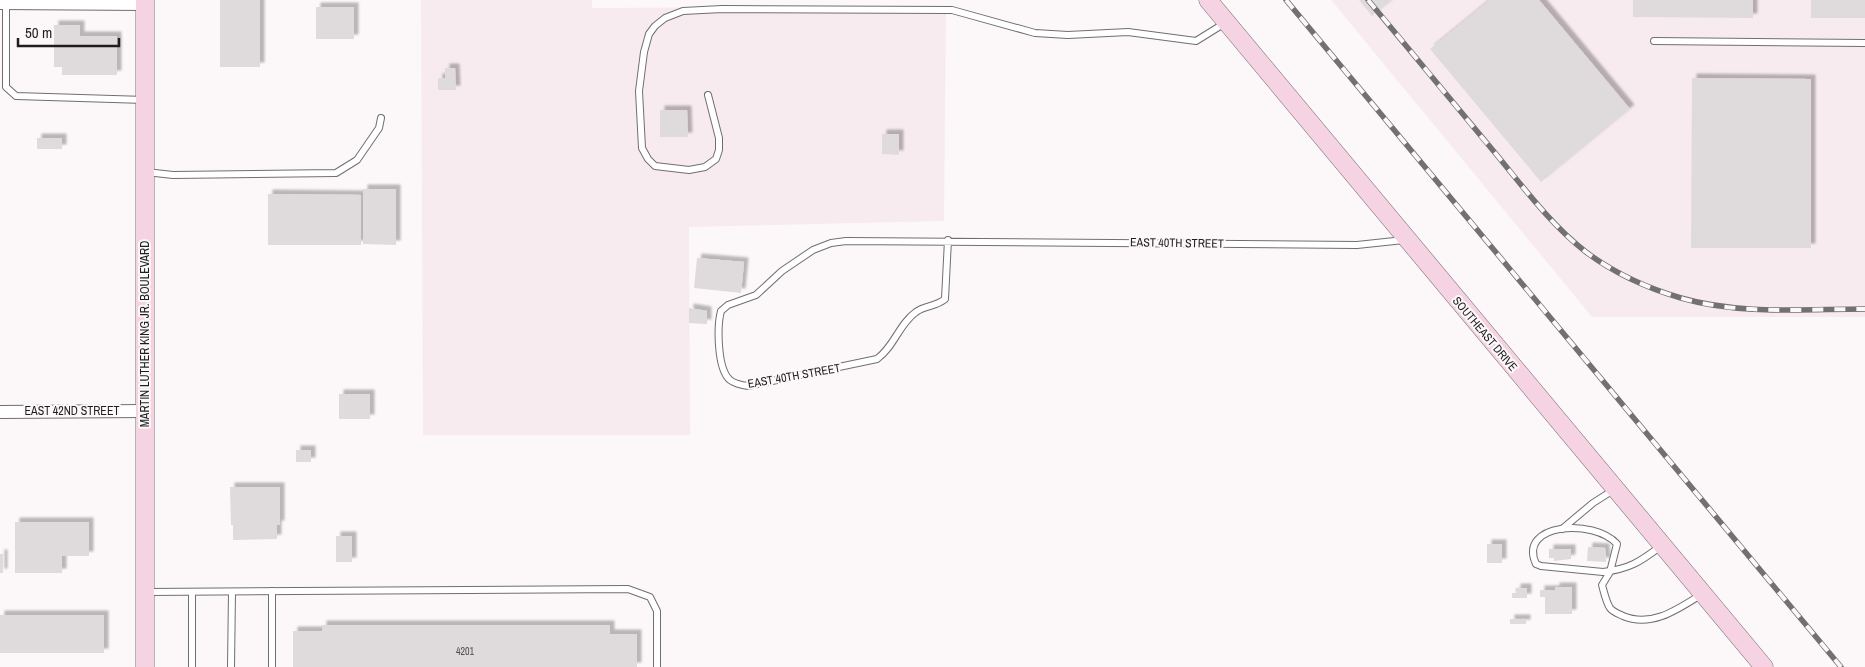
<svg xmlns="http://www.w3.org/2000/svg" width="1865" height="667" viewBox="0 0 1865 667" font-family="'Archivo Narrow',sans-serif">
  <style>
    .built { fill: #f8ebf0 }
    .building { fill: #dfdbdd; filter: url(#shadow) }
    .lines { fill: none; stroke-linecap: round; stroke-linejoin: round }
    .service-casing { stroke: #716e6f; stroke-width: 8 }
    .minor-casing { stroke: #716e6f; stroke-width: 14 }
    .secondary-casing { stroke: #716e6f; stroke-width: 19 }
    .service { stroke: #fff; stroke-width: 6 }
    .minor { stroke: #fff; stroke-width: 12 }
    .secondary { stroke: #f5d3e2; stroke-width: 18 }
    .rail-casing { stroke: #727071; stroke-width: 5.5 }
    .rail { stroke: #fcf8f9; stroke-width: 4; stroke-dasharray: 11; stroke-linecap: butt }
    .labels { text-anchor: middle; stroke-width: 4; stroke-linejoin: round; paint-order: stroke }
    .number-label { font-size: 10px; fill: #4f4d4e }
    .street-label { font-size: 12px; fill: #1f1e1e; stroke: #fcf8f9 }
  </style>
  <defs>
    <filter id="shadow"><feDropShadow dx="4.5" dy="-4.5" stdDeviation="1" flood-color="#0004"/></filter>
  </defs>
  <rect width="100%" height="100%" fill="#fcf8f9"/>
  <g class="built">
    <path d="M421 0H592V8L946 6 944 221 689 227 690 435H423Z"/>
    <path d="M1331 0H1865V317H1592Z"/>
  </g>
  <g class="building">
    <rect x="220" y="0" width="40" height="67"/>
    <path d="M1359 0H1392L1372 16Z"/>
    <path d="M1490 0H1539L1630 109 1541 182 1430 49Z"/>
    <path d="M1633 0H1753V18L1633 17Z"/>
    <rect x="1811" y="0" width="54" height="18"/>
    <rect x="316" y="7" width="38" height="32"/>
    <path d="M54 25H80V36H117V75H62V67H54Z"/>
    <path d="M445 68H455L456 90H438V78H445Z"/>
    <path d="M1692 78 1811 79V248H1691Z"/>
    <path d="M660 110H687L688 137H660Z"/>
    <path d="M882 134H899V155L882 154Z"/>
    <rect x="37" y="138" width="25" height="11"/>
    <path d="M363 189H396V245L363 244Z"/>
    <path d="M268 194 361 195V245H268Z"/>
    <path d="M697 258 744 262 741 293 694 288Z"/>
    <path d="M689 308 707 311V324L689 323Z"/>
    <rect x="339" y="394" width="31" height="25"/>
    <rect x="296" y="450" width="15" height="12"/>
    <path d="M230 487H280V525H277V539L233 540V525H231Z"/>
    <path d="M15 522H89V556H62V573H15Z"/>
    <rect x="336" y="536" width="16" height="26"/>
    <rect x="1487" y="544" width="15" height="19"/>
    <path d="M1588 547 1605 548 1606 562 1587 561Z"/>
    <path d="M1549 549H1571V559L1554 561V558H1549Z"/>
    <rect x="0" y="554" width="3" height="19"/>
    <path d="M1555 587H1572V614H1545V597H1540V590H1555Z"/>
    <path d="M1516 588H1527V598H1512V593H1516Z"/>
    <rect x="0" y="615" width="104" height="38"/>
    <rect x="1510" y="619" width="16" height="5"/>
    <path d="M322 625H610V634H637V667H293V631H322Z"/>
  </g>
  <g class="lines">
    <g class="service-casing">
      <g id="service">
        <path d="M6 3V87L16 96 145 100"/>
        <path d="M1654 41 1865 43"/>
        <path d="M708 95 719 138V150L716 159 705 167 689 170 655 166 648 159 642 148 639 91 644 52 649 34 655 26 665 18 683 11 722 9 952 10 1035 33 1068 35 1128 32 1196 41 1225 23"/>
        <path d="M146 172 173 175 336 173 357 160 379 128 381 118"/>
        <path d="M948 240 945 299C936 307 925 305 916 312 899 324 894 347 877 359L748 386C741 385 735 384 730 380 717 369 717 326 721 311L728 305 756 295 782 271 813 250 831 243 846 241 1357 245 1404 240"/>
        <path d="M1562 529 1593 503 1615 489"/>
        <path d="M1661 546C1640 562 1629 569 1603 572L1541 566 1536 564C1517 523 1594 518 1617 544L1610 572 1602 585C1604 592 1606 602 1610 608 1613 612 1619 614 1623 616 1652 628 1678 609 1702 594"/>
        <path d="M272 591V667"/>
        <path d="M146 592 628 589 650 597 657 611V667"/>
        <path d="M192 592V667"/>
        <path d="M231 667 232 592"/>
      </g>
    </g>
    <g class="minor-casing">
      <g id="minor">
        <path d="M0 3 145 4"/>
        <path d="M0 412 145 411"/>
      </g>
    </g>
    <g class="secondary-casing">
      <g id="secondary">
        <path d="M1208 0 1764 667"/>
        <path d="M145 667V0"/>
      </g>
    </g>
    <use href="#service" class="service"/>
    <use href="#minor" class="minor"/>
    <use href="#secondary" class="secondary"/>
    <g class="rail-casing">
      <g id="rail">
        <path d="M1286 0 1841 667"/>
        <path d="M1368 0C1411 51 1453 103 1496 154 1524 188 1551 225 1586 252 1614 273 1647 288 1681 298 1740 315 1804 309 1865 309"/>
      </g>
    </g>
    <use href="#rail" class="rail"/>
  </g>
  <g class="labels">
    <g class="number-label">
      <text x="465" y="655">4201</text>
    </g>
    <g class="street-label">
      <text transform="translate(1177 243) rotate(1)" y="4">EAST 40TH STREET</text>
      <text transform="translate(145 334) rotate(-90)" y="4">MARTIN LUTHER KING JR. BOULEVARD</text>
      <text transform="translate(1485 334) rotate(50)" y="4">SOUTHEAST DRIVE</text>
      <text transform="translate(794 376) rotate(-10)" y="4">EAST 40TH STREET</text>
      <text x="72" y="415">EAST 42ND STREET</text>
    </g>
  </g>
  <path d="M18 38v8h101v-8" fill="none" stroke="#1f1e1e" stroke-width="2.5"/>
  <text x="25" y="38" font-size="15" fill="#1f1e1e" stroke="#fcf8f9" stroke-width="4" paint-order="stroke">50 m</text>
</svg>
